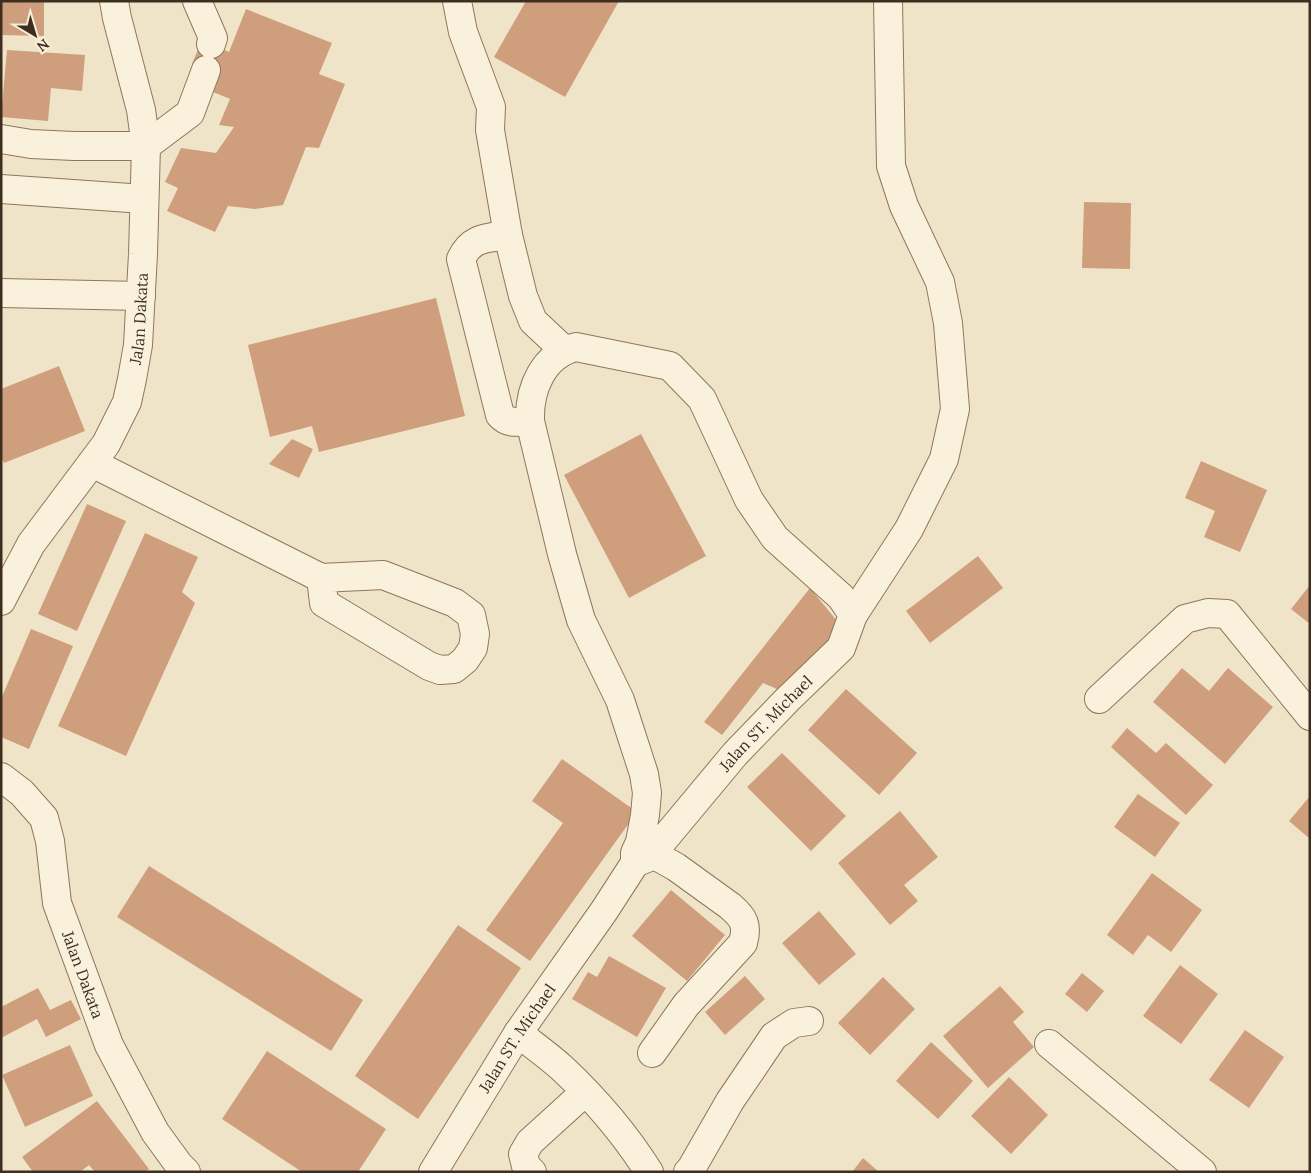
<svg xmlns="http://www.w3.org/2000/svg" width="1311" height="1173" viewBox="0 0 1311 1173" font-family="Lora,serif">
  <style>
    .building { fill: #cf9f7d }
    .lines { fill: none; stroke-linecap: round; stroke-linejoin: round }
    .minor-casing { stroke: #8d765c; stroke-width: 30 }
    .minor { stroke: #faf1dc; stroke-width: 28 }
    .labels { text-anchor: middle; stroke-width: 4; stroke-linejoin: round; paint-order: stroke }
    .street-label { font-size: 16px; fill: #3d2e20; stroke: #f7eed8 }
  </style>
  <rect width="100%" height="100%" fill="#f0e4c8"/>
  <g class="building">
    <path d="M1 1H44V36L1 35Z"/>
    <path d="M526 1H619L565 97 494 57Z"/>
    <path d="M246 9 332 43 319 74 345 84 319 148 306 147 283 205 255 209 228 206 215 232 167 211 178 188 165 182 181 148 216 153 234 127 219 125 230 99 213 92 219 76 192 64 202 40 229 52Z"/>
    <path d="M7 50 85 55 82 91 51 88 48 121 1 117Z"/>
    <path d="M1084 202 1131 203 1130 269 1082 268Z"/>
    <path d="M436 298 465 416 319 452 312 426 270 437 248 345Z"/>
    <path d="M59 366 85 431 4 463 1 457V389Z"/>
    <path d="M641 434 706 556 629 598 564 475Z"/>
    <path d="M292 439 313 449 299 478 269 464Z"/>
    <path d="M1201 461 1267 490 1240 552 1204 537 1215 511 1185 498Z"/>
    <path d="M87 504 126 521 77 631 38 614Z"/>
    <path d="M145 533 198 557 182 592 195 603 126 756 58 726Z"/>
    <path d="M978 556 1003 588 930 643 906 611Z"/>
    <path d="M1310 585V624L1291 609Z"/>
    <path d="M810 588 842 627 784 692 763 683 722 735 704 722Z"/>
    <path d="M31 629 73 646 29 749 1 737V699Z"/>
    <path d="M1182 668 1209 691 1228 668 1273 707 1225 764 1153 702Z"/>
    <path d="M846 689 917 753 879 795 808 730Z"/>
    <path d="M1127 728 1156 753 1166 743 1213 785 1186 815 1111 747Z"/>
    <path d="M782 753 846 816 811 851 747 787Z"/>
    <path d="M562 759 637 812 530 961 486 930 563 823 532 801Z"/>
    <path d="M1138 794 1180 823 1155 857 1114 827Z"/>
    <path d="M1310 796V839L1289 821Z"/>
    <path d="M900 811 938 857 904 885 918 901 890 925 838 863Z"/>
    <path d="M149 866 363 1000 331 1051 117 917Z"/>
    <path d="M1152 873 1202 910 1171 952 1148 935 1133 955 1107 935Z"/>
    <path d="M671 890 725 935 687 981 632 936Z"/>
    <path d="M819 911 856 954 819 985 782 943Z"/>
    <path d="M458 925 521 968 418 1119 355 1076Z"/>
    <path d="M609 956 666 988 637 1037 572 999 588 972 597 977Z"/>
    <path d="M1180 965 1218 994 1181 1044 1143 1016Z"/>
    <path d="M1082 973 1104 991 1087 1012 1065 994Z"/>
    <path d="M745 976 765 999 725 1035 705 1012Z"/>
    <path d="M883 977 915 1009 870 1055 838 1023Z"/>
    <path d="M1000 986 1024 1012 1013 1022 1034 1047 988 1088 943 1036Z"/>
    <path d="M38 988 50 1010 71 1000 81 1019 46 1037 37 1019 1 1038V1007Z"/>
    <path d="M1245 1030 1284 1057 1249 1108 1209 1080Z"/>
    <path d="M931 1042 973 1081 938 1119 896 1081Z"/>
    <path d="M70 1045 93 1096 25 1127 2 1075Z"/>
    <path d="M267 1051 386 1129 358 1172H302L222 1119Z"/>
    <path d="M1009 1077 1048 1115 1011 1154 971 1116Z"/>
    <path d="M97 1101 149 1169 145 1172H95L89 1165 80 1172H33L22 1157Z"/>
    <path d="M863 1158 879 1172H852Z"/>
  </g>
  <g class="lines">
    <g class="minor-casing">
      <g id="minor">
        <path d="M197 1 213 38 211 44"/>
        <path d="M457 1 463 32 491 107 490 130 508 235 523 296 533 321 564 350"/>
        <path d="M1 139 31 144 74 146H146L190 113 206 70"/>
        <path d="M1 189 144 199"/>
        <path d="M508 235C487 238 471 237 461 259L500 415C508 424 518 422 530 421"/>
        <path d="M1 293 141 296"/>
        <path d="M92 463 321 578 383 575 455 603 471 615 475 634 473 648 465 660 454 669 440 670 429 666 324 603 321 578"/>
        <path id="s1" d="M1 601 31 544 106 444 127 402 132 379 138 345 143 254 146 146 141 110 117 18 114 1"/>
        <path d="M853 615 909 529 944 459 955 409 948 323 940 282 904 206 891 166 888 1"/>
        <path d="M1099 699 1185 619 1208 613 1227 614 1310 716"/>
        <path id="s2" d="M1 777 22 793 44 818 50 841 57 903 109 1045 155 1132 179 1165 186 1172"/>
        <path d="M651 853 676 867 730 906C744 918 748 925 743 943L686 1005 652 1053"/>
        <path d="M518 1033C533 1045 549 1056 563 1069 596 1100 625 1134 649 1172"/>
        <path d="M1049 1044 1202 1172"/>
        <path id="s3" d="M433 1172 518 1033 604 911 635 863 647 858 660 844 735 754 787 700 841 648 853 615 841 597 775 538 749 500 702 399 670 366 576 347C543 355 529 389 530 421L562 554 581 620 620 700 644 774 647 793 645 815 640 842 635 853V863"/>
        <path d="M532 1172 526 1166 523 1154 530 1142 585 1092"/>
        <path d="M688 1172 691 1169 730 1101 774 1036 794 1023 809 1021"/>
      </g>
    </g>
    <use href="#minor" class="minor"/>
  </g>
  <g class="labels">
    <g class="street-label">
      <text dy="6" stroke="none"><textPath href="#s1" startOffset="321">Jalan Dakata</textPath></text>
      <text dy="6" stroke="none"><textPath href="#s3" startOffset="562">Jalan ST. Michael</textPath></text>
      <text dy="6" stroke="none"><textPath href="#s2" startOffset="222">Jalan Dakata</textPath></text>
      <text dy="6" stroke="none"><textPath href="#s3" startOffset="158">Jalan ST. Michael</textPath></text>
    </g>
  </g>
  <rect width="1311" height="1173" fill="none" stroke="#3d2e20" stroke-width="5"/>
  <g transform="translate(35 35) rotate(142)" stroke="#f7eed8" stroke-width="4" paint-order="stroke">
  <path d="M0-4L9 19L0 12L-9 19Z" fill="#3d2e20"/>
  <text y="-8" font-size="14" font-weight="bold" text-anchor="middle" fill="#3d2e20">N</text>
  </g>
</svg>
